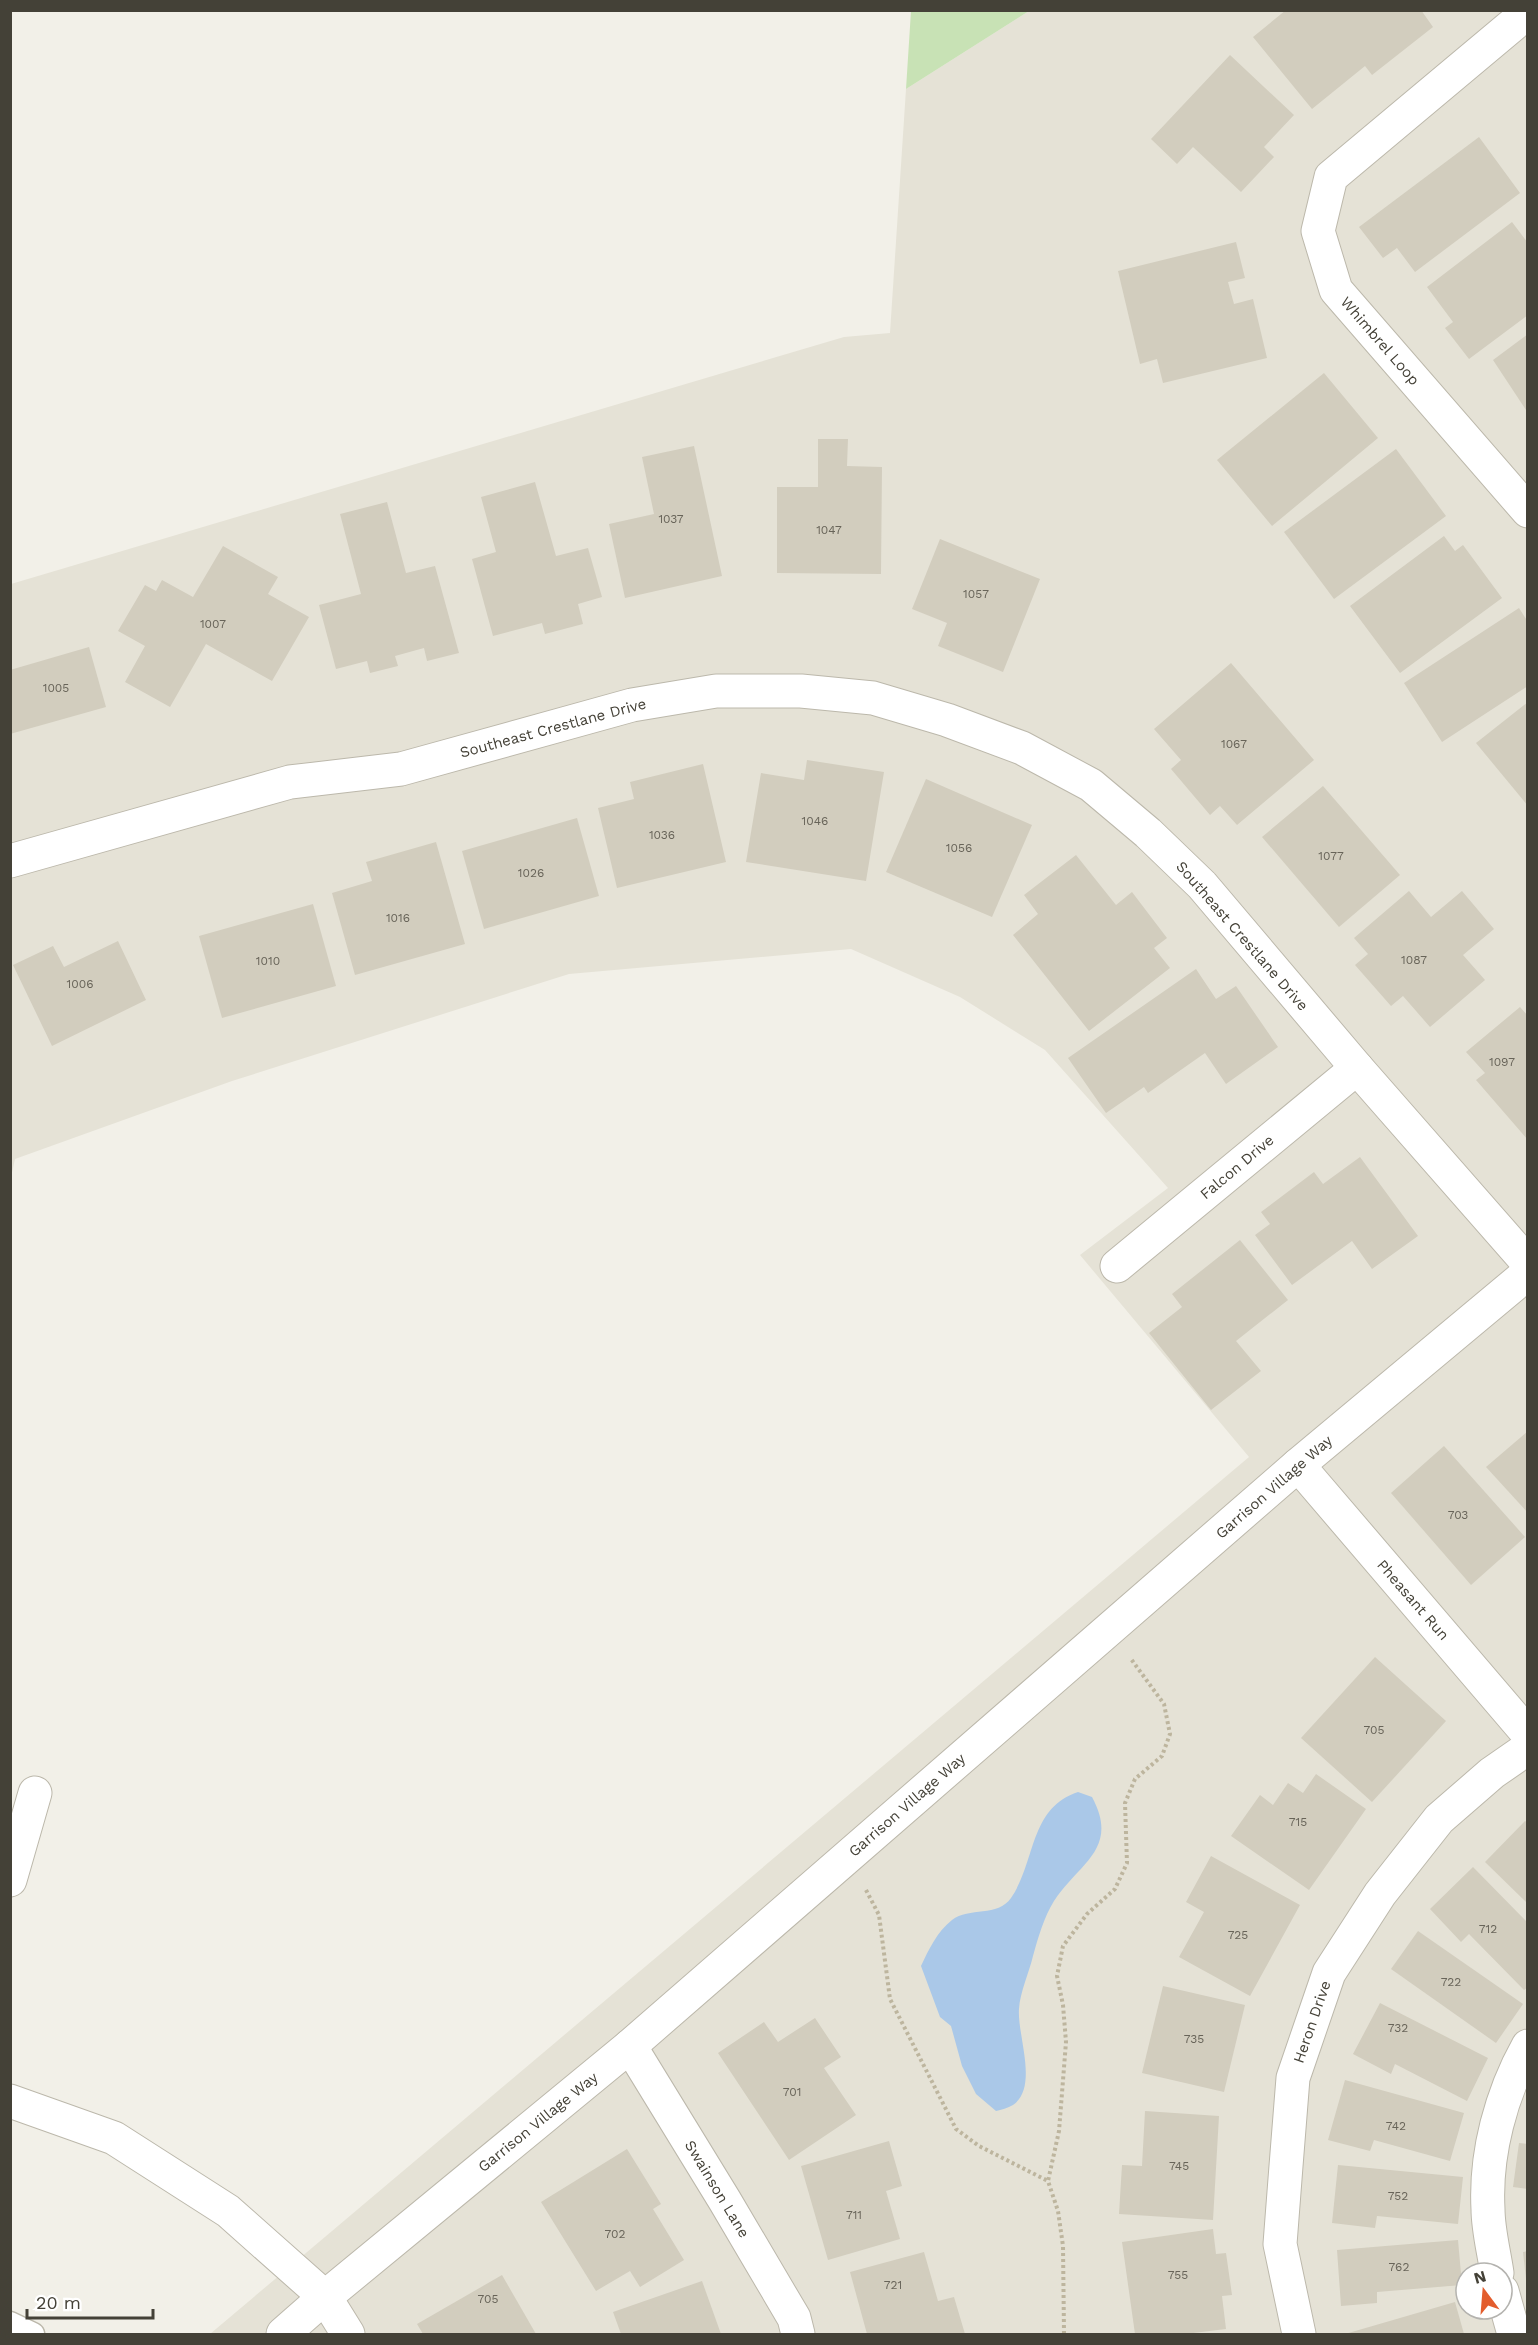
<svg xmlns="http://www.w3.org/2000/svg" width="1538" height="2345" viewBox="0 0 1538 2345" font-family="'Work Sans',sans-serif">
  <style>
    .residential { fill: #e5e2d6; fill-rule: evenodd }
    .green { fill: #c8e2b5 }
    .water { fill: #aac8e8 }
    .building { fill: #d2cdbe }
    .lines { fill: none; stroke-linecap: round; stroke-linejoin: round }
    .lane-casing { stroke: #bcb8ab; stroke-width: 25 }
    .street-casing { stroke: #bcb8ab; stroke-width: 35 }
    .path { stroke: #bdb59e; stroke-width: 4; stroke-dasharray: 3 3; stroke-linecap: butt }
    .lane { stroke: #fff; stroke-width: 22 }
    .street { stroke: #fff; stroke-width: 33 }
    .labels { text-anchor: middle; stroke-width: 4.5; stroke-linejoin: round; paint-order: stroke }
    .number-label { font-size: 12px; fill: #686459 }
    .street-label { font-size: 15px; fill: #444137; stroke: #fff }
  </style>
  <rect width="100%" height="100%" fill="#f2f0e8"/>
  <path class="residential" d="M1029 11H1527V2334H210L1249 1457 1080 1255 1168 1188 1045 1050 960 997 851 949 569 974 232 1081 15 1159 11 1177V584L844 337 890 333 906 89ZM1466 2273H1502V2309H1466Z"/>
  <path class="green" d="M911 11V10L1029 11 906 89Z"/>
  <path class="water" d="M1078 1792 1092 1797C1120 1849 1079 1863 1054 1901 1044 1917 1038 1938 1033 1956 1029 1973 1020 1992 1019 2009 1017 2035 1039 2087 1013 2105 1008 2108 1001 2110 996 2111L976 2094 962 2066 951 2026 940 2017 921 1966C929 1949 937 1932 952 1920 969 1907 998 1917 1011 1898 1036 1862 1029 1808 1078 1792Z"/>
  <g class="building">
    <path d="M1286 10H1421L1433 27 1372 75 1365 66 1312 109 1253 37Z"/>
    <path d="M1230 55 1294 115 1264 147 1274 157 1241 192 1193 147 1177 164 1151 139Z"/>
    <path d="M1479 137 1520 193 1415 272 1397 248 1383 258 1359 227Z"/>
    <path d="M1512 222 1528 243V315L1469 359 1445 328 1453 322 1427 287Z"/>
    <path d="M1236 242 1245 278 1228 282 1234 304 1253 299 1267 358 1163 383 1157 359 1140 364 1118 271Z"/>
    <path d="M1528 334V413L1493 360Z"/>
    <path d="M1324 373 1378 438 1272 526 1217 460Z"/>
    <path d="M818 439H848L847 466 882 467 881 574 777 573V487H818Z"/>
    <path d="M694 446 722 576 625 598 609 524 654 514 642 457Z"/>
    <path d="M1396 449 1446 516 1334 599 1284 532Z"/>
    <path d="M535 482 556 556 588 548 602 597 578 604 583 624 545 634 542 623 493 636 472 559 496 552 481 497Z"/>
    <path d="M387 502 406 573 435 566 459 653 427 661 424 648 395 656 398 666 370 673 367 661 336 669 319 605 361 594 340 514Z"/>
    <path d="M1444 536 1455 551 1463 545 1502 598 1400 673 1350 606Z"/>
    <path d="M940 539 1040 579 1003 672 938 646 947 623 912 609Z"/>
    <path d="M223 546 278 577 268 594 309 617 272 681 206 644 170 707 125 682 145 646 118 631 145 585 156 591 162 580 193 597Z"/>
    <path d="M1519 608 1528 622V686L1442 742 1404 683Z"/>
    <path d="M89 647 106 707 10 734V670Z"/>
    <path d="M1231 663 1314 760 1237 825 1220 806 1210 815 1171 769 1181 760 1154 729Z"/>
    <path d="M1528 702V806L1476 743Z"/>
    <path d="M807 760 884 772 866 881 746 862 761 773 804 780Z"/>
    <path d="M703 764 726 862 617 888 598 808 634 799 630 782Z"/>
    <path d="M926 779 1032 825 992 917 886 872Z"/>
    <path d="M1323 786 1400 875 1339 927 1262 837Z"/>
    <path d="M577 818 599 896 484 929 462 851Z"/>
    <path d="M436 842 465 944 355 975 332 893 372 881 366 862Z"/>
    <path d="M1076 855 1116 905 1132 892 1167 938 1154 948 1170 968 1089 1031 1013 935 1038 914 1024 895Z"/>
    <path d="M1409 891 1431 917 1462 891 1494 929 1463 955 1485 980 1430 1027 1403 996 1391 1006 1355 965 1368 954 1354 938Z"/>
    <path d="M313 904 336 986 222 1018 199 936Z"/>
    <path d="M118 941 146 1000 52 1046 13 965 53 946 64 967Z"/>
    <path d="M1196 969 1216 999 1236 986 1278 1047 1226 1084 1205 1053 1148 1093 1144 1087 1106 1113 1068 1058Z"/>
    <path d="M1520 1007 1528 1016V1140L1476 1080 1485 1073 1466 1052Z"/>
    <path d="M1360 1157 1418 1236 1372 1269 1352 1241 1292 1285 1255 1235 1270 1224 1261 1212 1314 1172 1323 1184Z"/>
    <path d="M1240 1240 1288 1300 1236 1341 1261 1371 1211 1410 1149 1333 1182 1307 1172 1294Z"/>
    <path d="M1528 1431V1513L1486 1467Z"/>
    <path d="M1444 1446 1525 1537 1471 1585 1391 1493Z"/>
    <path d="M1375 1657 1446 1721 1372 1802 1301 1738Z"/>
    <path d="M1316 1774 1366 1809 1309 1890 1231 1836 1260 1795 1273 1805 1288 1783 1303 1793Z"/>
    <path d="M1525 1821 1528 1823V1904L1485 1862Z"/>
    <path d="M1211 1856 1300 1905 1250 1996 1179 1957 1204 1912 1186 1902Z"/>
    <path d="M1473 1867 1528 1923V1987L1524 1990 1469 1934 1461 1942 1430 1909Z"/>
    <path d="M1418 1931 1523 2004 1496 2043 1391 1969Z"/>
    <path d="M1163 1986 1245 2005 1224 2092 1142 2073Z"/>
    <path d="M1380 2003 1488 2058 1467 2101 1395 2064 1391 2074 1353 2054Z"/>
    <path d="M815 2018 841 2057 824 2068 856 2115 789 2160 718 2053 764 2022 778 2042Z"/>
    <path d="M1345 2080 1464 2113 1450 2161 1374 2140 1370 2151 1328 2140Z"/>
    <path d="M1145 2111 1219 2116 1213 2220 1119 2214 1122 2165 1142 2166Z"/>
    <path d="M889 2141 902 2186 886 2191 900 2239 828 2260 801 2166Z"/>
    <path d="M1519 2143 1528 2144V2189L1513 2187Z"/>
    <path d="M627 2149 661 2204 653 2209 684 2260 640 2287 630 2271 596 2291 541 2202Z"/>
    <path d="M1338 2165 1463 2177 1458 2224 1377 2216 1375 2228 1332 2223Z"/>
    <path d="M1213 2229 1216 2254 1226 2253 1232 2295 1222 2296 1226 2329 1185 2334H1135L1122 2242Z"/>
    <path d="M1458 2240 1462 2285 1377 2292V2303L1341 2306 1337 2250Z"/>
    <path d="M1528 2251V2279H1526L1523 2252Z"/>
    <path d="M924 2252 938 2301 954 2297 965 2334H867L850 2272Z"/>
    <path d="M502 2275 536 2334H423L417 2324Z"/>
    <path d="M702 2281 721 2334H621L613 2312Z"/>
    <path d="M1455 2302 1464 2334H1345Z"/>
  </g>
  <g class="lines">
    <g class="lane-casing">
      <path id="lane" d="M10 2323 33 2334"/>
    </g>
    <g class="street-casing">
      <g id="street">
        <path d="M1528 12 1331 177 1318 231 1336 290 1528 511"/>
        <path d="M10 861 290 782 401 769 632 705 716 691H801L873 698 947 720 1022 748 1091 785 1148 833 1202 885 1357 1068 1528 1263"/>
        <path d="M1117 1266 1357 1068"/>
        <path d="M1298 1465 1528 1734"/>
        <path d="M10 1880 35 1793"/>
        <path d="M630 2046 725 2201 794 2318 798 2334"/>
        <path d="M10 2101 114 2138 228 2211 325 2297 348 2334"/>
        <path d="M1497 2273C1494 2252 1488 2230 1488 2209 1485 2154 1501 2094 1528 2046"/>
        <path d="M1502 2291 1514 2334"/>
        <path d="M283 2334 325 2297 630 2046 1298 1465 1528 1273"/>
        <path d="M1299 2334 1280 2244 1286 2166 1293 2078 1329 1973 1380 1894 1439 1819 1492 1773 1528 1748"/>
      </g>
    </g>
    <g class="path">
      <path d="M866 1890 879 1915 890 1999 956 2129 979 2146 1048 2181"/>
      <path d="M1064 2334 1063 2246 1058 2211 1048 2181 1059 2131 1066 2042 1063 2005 1057 1976 1063 1946 1087 1914 1115 1889 1127 1863 1125 1803 1135 1779 1162 1756 1170 1734 1164 1704 1131 1659"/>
    </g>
    <use href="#lane" class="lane"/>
    <use href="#street" class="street"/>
  </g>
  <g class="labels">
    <g class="number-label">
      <text x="671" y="523">1037</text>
      <text x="829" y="534">1047</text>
      <text x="976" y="598">1057</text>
      <text x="213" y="628">1007</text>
      <text x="56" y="692">1005</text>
      <text x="1234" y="748">1067</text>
      <text x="815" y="825">1046</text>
      <text x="662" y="839">1036</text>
      <text x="959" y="852">1056</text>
      <text x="1331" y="860">1077</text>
      <text x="531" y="877">1026</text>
      <text x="398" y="922">1016</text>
      <text x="1414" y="964">1087</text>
      <text x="268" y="965">1010</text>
      <text x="80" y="988">1006</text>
      <text x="1502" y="1066">1097</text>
      <text x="1458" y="1519">703</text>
      <text x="1374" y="1734">705</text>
      <text x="1298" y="1826">715</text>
      <text x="1488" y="1933">712</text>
      <text x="1238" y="1939">725</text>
      <text x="1451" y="1986">722</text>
      <text x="1398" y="2032">732</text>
      <text x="1194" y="2043">735</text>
      <text x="792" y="2096">701</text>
      <text x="1396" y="2130">742</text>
      <text x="1179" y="2170">745</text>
      <text x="1398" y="2200">752</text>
      <text x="854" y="2219">711</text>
      <text x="615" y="2238">702</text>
      <text x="1399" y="2271">762</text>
      <text x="1178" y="2279">755</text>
      <text x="893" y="2289">721</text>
      <text x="488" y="2303">705</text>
    </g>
    <g class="street-label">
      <text transform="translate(1380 341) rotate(49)" y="5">Whimbrel Loop</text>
      <text transform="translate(553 728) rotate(-15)" y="5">Southeast Crestlane Drive</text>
      <text transform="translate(1242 936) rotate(49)" y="5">Southeast Crestlane Drive</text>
      <text transform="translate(1237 1167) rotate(-40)" y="5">Falcon Drive</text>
      <text transform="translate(1274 1487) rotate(-41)" y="5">Garrison Village Way</text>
      <text transform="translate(1413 1600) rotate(49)" y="5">Pheasant Run</text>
      <text transform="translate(907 1805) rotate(-41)" y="5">Garrison Village Way</text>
      <text transform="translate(1312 2022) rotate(-71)" y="5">Heron Drive</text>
      <text transform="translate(538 2122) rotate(-39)" y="5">Garrison Village Way</text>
      <text transform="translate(717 2189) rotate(59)" y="5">Swainson Lane</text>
    </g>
  </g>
  <rect width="1538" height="2345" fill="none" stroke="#444137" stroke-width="24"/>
  <g transform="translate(1484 2291) rotate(344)"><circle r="28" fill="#ffffff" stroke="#b4b3af" stroke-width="1.5"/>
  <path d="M0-4.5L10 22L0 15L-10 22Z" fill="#e35d2d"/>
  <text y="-9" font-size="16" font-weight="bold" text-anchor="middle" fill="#444137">N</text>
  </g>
  <path d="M27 2309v9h126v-9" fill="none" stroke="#444137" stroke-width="3"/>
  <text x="36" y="2309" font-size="18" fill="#444137" stroke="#ffffff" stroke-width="4.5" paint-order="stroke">20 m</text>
</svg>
